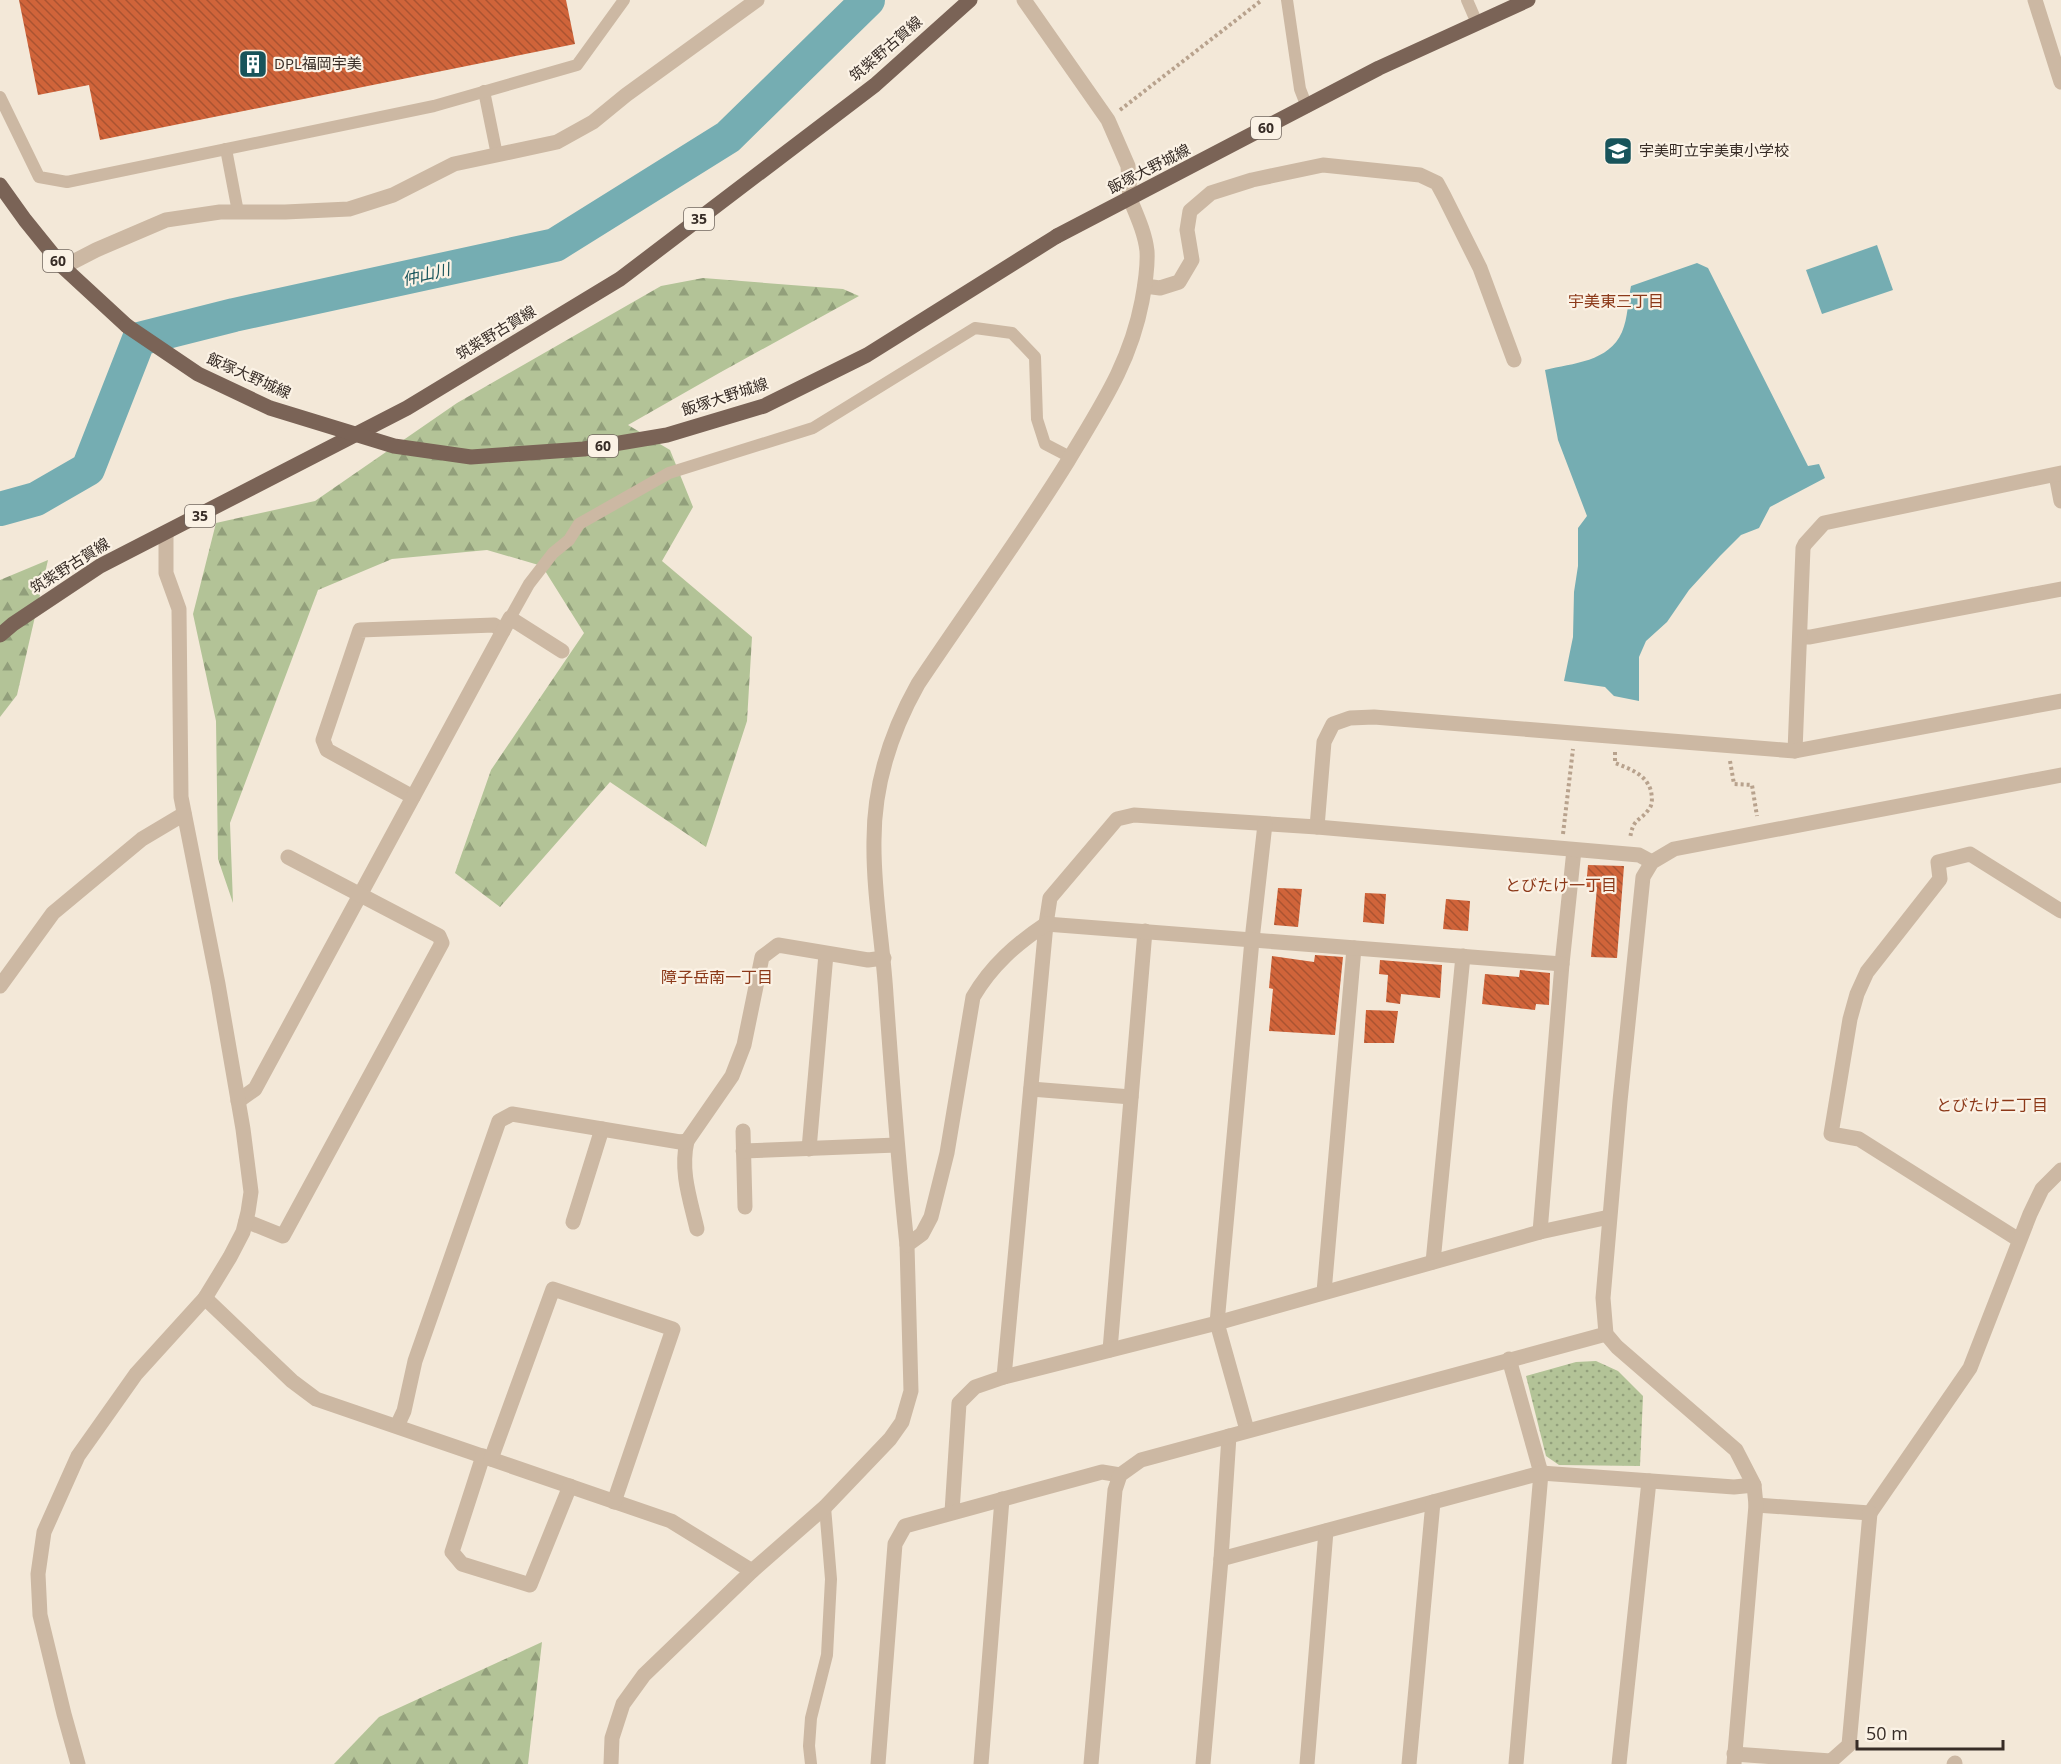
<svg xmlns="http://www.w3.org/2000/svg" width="2061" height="1764" viewBox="0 0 2061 1764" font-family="'Open Sans','Noto Sans JP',sans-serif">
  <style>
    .forest { fill: url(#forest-firs) }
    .park { fill: url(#park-dots) }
    .water { fill: #75adb2 }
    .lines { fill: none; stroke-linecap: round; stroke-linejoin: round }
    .river { stroke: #75adb2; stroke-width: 34 }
    .building { fill: url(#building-back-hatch) }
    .path { stroke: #b8a28d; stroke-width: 4; stroke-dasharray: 3 3; stroke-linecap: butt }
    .service { stroke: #ccb8a3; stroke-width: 12 }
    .minor { stroke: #ccb8a3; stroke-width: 15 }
    .tertiary { stroke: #ccb8a3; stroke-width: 15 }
    .primary { stroke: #7a6356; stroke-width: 15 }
    .primary-bridge { stroke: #7a6356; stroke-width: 15 }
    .labels { text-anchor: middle; stroke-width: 4.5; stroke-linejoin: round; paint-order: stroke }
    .shield { fill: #fbf2e5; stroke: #72675f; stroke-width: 1.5 }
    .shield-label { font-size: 14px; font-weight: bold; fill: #372c26 }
    .street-label { font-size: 15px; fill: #372c26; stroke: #fbf2e5 }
    .poi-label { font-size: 15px; fill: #372c26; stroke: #fbf2e5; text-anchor: start }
    .water-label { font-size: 16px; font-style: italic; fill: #18545b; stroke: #fbf2e5 }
    .neighbourhood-label { font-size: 16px; fill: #8c3919; stroke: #fbf2e5 }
  </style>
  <defs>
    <pattern id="forest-firs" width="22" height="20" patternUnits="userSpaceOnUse" patternTransform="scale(1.5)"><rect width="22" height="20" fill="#b3c397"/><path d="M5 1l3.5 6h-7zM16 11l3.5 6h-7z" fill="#929f7b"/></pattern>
    <pattern id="park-dots" width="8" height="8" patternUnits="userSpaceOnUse" patternTransform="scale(1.5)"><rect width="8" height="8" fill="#b3c397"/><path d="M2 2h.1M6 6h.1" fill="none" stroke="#929f7b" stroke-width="1.8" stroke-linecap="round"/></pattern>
    <pattern id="building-back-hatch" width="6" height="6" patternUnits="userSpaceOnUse" patternTransform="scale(1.5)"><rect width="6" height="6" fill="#d0643a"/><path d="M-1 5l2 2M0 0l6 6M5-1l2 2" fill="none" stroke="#aa5331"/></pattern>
  </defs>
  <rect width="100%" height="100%" fill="#f3e8d8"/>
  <g class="forest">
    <path d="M703 278 843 289 859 296 721 372 628 425 670 450 693 507 662 561 752 637 747 721 706 847 610 782 500 907 455 873 491 770 584 633 542 566 487 550 392 559 318 590 230 823 233 903 218 859 216 721 193 614 216 523 315 501 457 403 661 286Z"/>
    <path d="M48 560 17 695 0 717V580Z"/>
    <path d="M542 1642 528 1764H334L379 1717Z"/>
  </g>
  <path class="park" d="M1596 1361 1618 1371 1643 1396 1640 1466 1559 1465 1546 1456 1526 1376 1576 1362Z"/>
  <g class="water">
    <path d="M1877 245 1893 290 1822 314 1806 270Z"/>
    <path d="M1697 263 1708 268 1808 466 1819 464 1825 478 1770 507 1759 528 1741 535 1720 556 1689 590 1667 622 1646 641 1639 657V701L1614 696 1605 687 1564 681 1573 637 1574 592 1578 566V528L1587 516 1558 440 1545 370C1573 363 1609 362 1622 332 1628 318 1628 300 1631 286Z"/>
  </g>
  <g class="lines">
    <path class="river" d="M0 509 36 499 88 469 139 339 234 315 555 245 728 137 868 0"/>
  </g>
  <g class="building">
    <path d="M19 0H566L575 44 100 140 89 85 38 95Z"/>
    <path d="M1588 865 1624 866 1617 958 1591 957 1597 887H1586Z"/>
    <path d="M1278 888 1302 889 1298 927 1274 925Z"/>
    <path d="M1365 893 1386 894 1384 924 1363 922Z"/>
    <path d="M1446 899 1470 901 1468 931 1443 929Z"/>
    <path d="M1315 955 1343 957 1335 1035 1269 1031 1273 989 1269 988 1272 956 1314 962Z"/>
    <path d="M1380 960 1442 965 1440 998 1401 994 1400 1004 1386 1002 1388 975 1379 974Z"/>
    <path d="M1520 970 1550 973 1549 1005 1536 1004 1535 1010 1482 1004 1485 974 1519 977Z"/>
    <path d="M1366 1010 1398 1011 1394 1043H1364Z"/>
  </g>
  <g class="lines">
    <g class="path">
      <path d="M1120 110 1262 0"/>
      <path d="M1615 752V763C1630 769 1646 774 1651 791 1652 797 1653 804 1649 809 1639 823 1633 817 1630 839"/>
      <path d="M1730 761 1734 784 1752 785 1757 816"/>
      <path d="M1563 834 1573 749"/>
    </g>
    <g class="service">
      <path d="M1287 0 1300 89 1307 107"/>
      <path d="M1467 0 1477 23"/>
      <path d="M484 91 497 155"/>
      <path d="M0 97 39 177 67 182 434 106 577 65 624 0"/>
      <path d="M226 149 238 212"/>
      <path d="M510 618 529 584 553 553 569 540 579 524 669 473 813 428 975 328 1012 333 1035 357 1037 419 1045 444 1070 457"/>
      <path d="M811 1764 809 1746 811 1718 827 1655 831 1579 825 1507"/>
    </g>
    <g class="minor">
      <path d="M1024 0 1108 120 1128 166 1130 199"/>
      <path d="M2035 0 2061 82"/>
      <path d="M63 267 96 250 166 220 220 212H285L349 209 393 195 454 164 557 142 593 122 626 95 757 0"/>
      <path d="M1145 286 1160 288 1179 282 1192 260 1187 230 1190 211 1211 193 1252 180 1323 165 1420 175 1437 183 1444 196 1480 268 1514 360"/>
      <path d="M2056 475 2061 501"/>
      <path d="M1800 637H1810L2061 589"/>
      <path d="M1795 751 1803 548 1805 544 1824 523 2061 473"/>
      <path d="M413 797 327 750 323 740 360 630 494 625 503 631"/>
      <path d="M1317 827 1324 742 1333 724 1350 718 1374 717 1795 751 2061 701"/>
      <path d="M0 986 53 913 142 839 184 814"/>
      <path d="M1031 1089 1131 1097"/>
      <path d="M238 1101 255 1089 510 618 562 651"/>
      <path d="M743 1131 745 1207"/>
      <path d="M687 1141C680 1171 690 1199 697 1229"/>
      <path d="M809 1149 826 954"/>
      <path d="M743 1151 897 1145"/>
      <path d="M246 1221 283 1236 442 943 439 936 288 857"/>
      <path d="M573 1222 602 1129"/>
      <path d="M1540 1232 1562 964 1574 850"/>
      <path d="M2019 1240 1859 1139 1831 1134 1850 1019 1857 994 1867 972 1940 879 1938 862 1970 854 2061 911"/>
      <path d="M1433 1262 1463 956"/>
      <path d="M1324 1292 1354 948"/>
      <path d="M205 1298 292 1381 316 1399 671 1521 752 1571"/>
      <path d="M1110 1350 1145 931"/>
      <path d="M1509 1359 1541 1473 1516 1764"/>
      <path d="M1004 1377 1046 924 1050 898 1117 819 1134 815 1317 827 1639 855 1652 862"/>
      <path d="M397 1426 404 1411 415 1361 499 1121 512 1114 680 1142 687 1141 732 1076 744 1045 762 957 778 945 868 960 884 958"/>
      <path d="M1247 1430 1217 1323 1252 940 1265 824"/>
      <path d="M483 1456 452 1552 462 1564 530 1585 570 1486"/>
      <path d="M491 1459 553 1289 673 1329 614 1502"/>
      <path d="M1756 1505 1870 1513 1970 1368 2030 1214 2042 1189 2061 1170"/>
      <path d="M952 1512 959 1403 975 1387 1004 1377 1217 1323 1540 1232 1609 1217"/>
      <path d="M1221 1559 1541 1473 1734 1487 1754 1485"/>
      <path d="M1734 1754 1831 1761 1849 1745 1870 1513"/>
      <path d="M78 1764 64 1714 40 1615 38 1574 44 1532 78 1456 136 1374 205 1298 230 1257 243 1232 248 1212 251 1192 243 1129 218 984 181 797 179 609 166 573V533"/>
      <path d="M611 1764 612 1738 623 1704 644 1675 752 1571 825 1507 890 1439 902 1422 911 1391 907 1245 922 1234 931 1217 947 1153 973 997C991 966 1016 944 1046 924L1562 964"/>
      <path d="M878 1764 895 1544 905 1526 1102 1472 1120 1475"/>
      <path d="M981 1764 1002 1499"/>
      <path d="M1203 1764 1221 1559 1229 1436"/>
      <path d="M1307 1764 1326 1531"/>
      <path d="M1409 1764 1433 1502"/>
      <path d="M1619 1764 1649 1481"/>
      <path d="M1954 1764 1955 1763"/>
    </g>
    <g class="tertiary">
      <path d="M907 1245C898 1162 892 1079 886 995 883 944 873 892 874 840 874 785 891 732 918 684 968 609 1021 537 1068 461 1100 407 1130 364 1142 301 1145 285 1148 267 1147 251 1145 233 1137 216 1130 199"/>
      <path d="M1091 1764 1115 1490 1120 1475 1141 1460 1606 1334"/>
      <path d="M1734 1764 1756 1505 1754 1485 1736 1450 1617 1347 1606 1334 1603 1298 1620 1101 1643 877 1652 862 1674 849 2061 775"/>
    </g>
    <g class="primary">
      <path d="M0 185 25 220 63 267 127 326"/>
      <path d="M1057 236 1379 68 1528 0"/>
      <path d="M0 635 13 624 100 566 407 408 620 279 875 85 970 0"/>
    </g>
    <path class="primary-bridge" d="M127 326 198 374 270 408 394 446 471 457 584 449 667 435 764 406 867 355 1057 236"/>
  </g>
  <defs>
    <g id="building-square" transform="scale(1.5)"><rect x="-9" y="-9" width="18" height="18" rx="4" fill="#18545b" stroke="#fbf2e5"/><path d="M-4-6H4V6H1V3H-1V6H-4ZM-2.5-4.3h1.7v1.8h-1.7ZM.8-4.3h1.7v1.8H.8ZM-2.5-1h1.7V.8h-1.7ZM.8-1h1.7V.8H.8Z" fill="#fff"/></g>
    <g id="school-square" transform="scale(1.5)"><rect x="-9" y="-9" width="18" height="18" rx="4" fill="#18545b" stroke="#fbf2e5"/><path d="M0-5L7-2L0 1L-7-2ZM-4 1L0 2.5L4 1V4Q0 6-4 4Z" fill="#fff"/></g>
  </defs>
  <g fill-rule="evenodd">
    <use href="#building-square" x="253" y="64"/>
    <use href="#school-square" x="1618" y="151"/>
  </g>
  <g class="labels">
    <g class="shield">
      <rect x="1251" y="117" width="30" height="22" rx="4.5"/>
      <rect x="684" y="208" width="30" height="22" rx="4.5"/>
      <rect x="43" y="250" width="30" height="22" rx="4.5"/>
      <rect x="588" y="435" width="30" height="22" rx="4.5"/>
      <rect x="185" y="505" width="30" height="22" rx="4.5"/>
    </g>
    <g class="shield-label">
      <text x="1266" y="133">60</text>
      <text x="699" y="224">35</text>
      <text x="58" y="266">60</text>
      <text x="603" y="451">60</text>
      <text x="200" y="521">35</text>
    </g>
    <g class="street-label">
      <text transform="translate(886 49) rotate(-41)" y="5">筑紫野古賀線</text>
      <text transform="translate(1149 169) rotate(-27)" y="5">飯塚大野城線</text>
      <text transform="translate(496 333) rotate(-31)" y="5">筑紫野古賀線</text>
      <text transform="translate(249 376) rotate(24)" y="5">飯塚大野城線</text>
      <text transform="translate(725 397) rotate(-18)" y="5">飯塚大野城線</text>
      <text transform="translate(70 566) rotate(-32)" y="5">筑紫野古賀線</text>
    </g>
    <g class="poi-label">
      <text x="274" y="69">DPL福岡宇美</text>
      <text x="1639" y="156">宇美町立宇美東小学校</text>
    </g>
    <g class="water-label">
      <text transform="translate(426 274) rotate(-13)" y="6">仲山川</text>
    </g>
    <g class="neighbourhood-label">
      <text x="1616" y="307">宇美東三丁目</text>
      <text x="1561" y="891">とびたけ一丁目</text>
      <text x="717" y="983">障子岳南一丁目</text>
      <text x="1992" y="1111">とびたけ二丁目</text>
    </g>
  </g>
  <path d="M1857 1740v9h146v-9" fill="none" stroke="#372c26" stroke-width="3"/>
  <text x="1866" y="1740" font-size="18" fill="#372c26" stroke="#fbf2e5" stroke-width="4.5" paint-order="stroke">50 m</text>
</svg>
